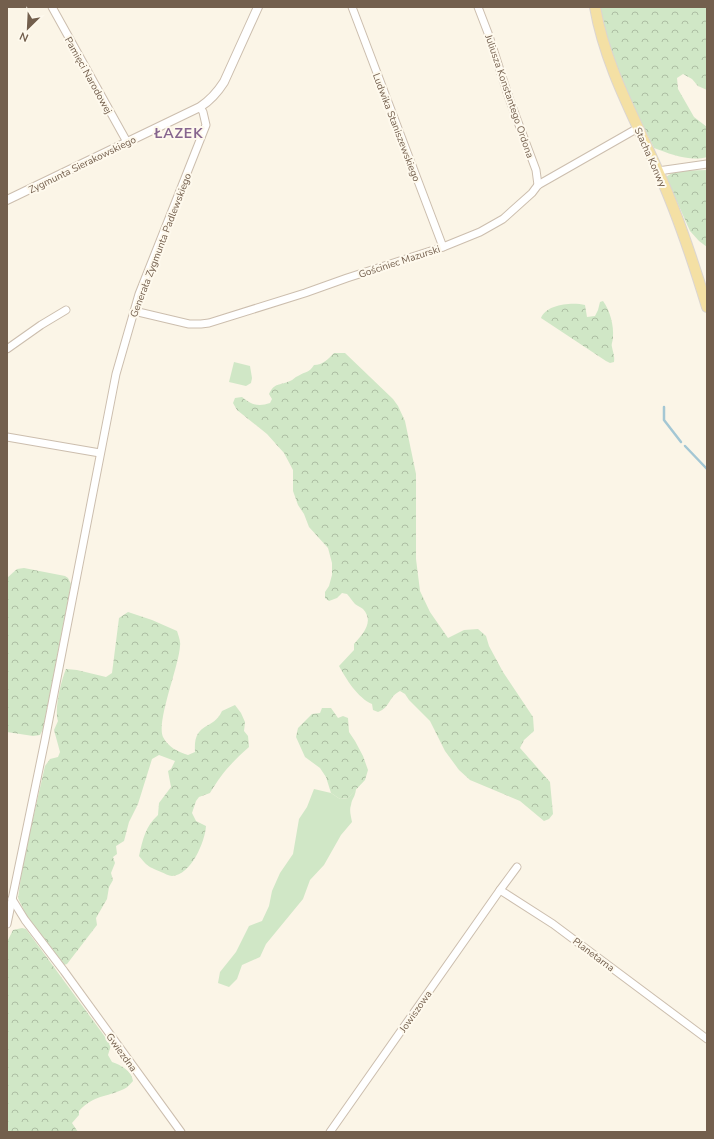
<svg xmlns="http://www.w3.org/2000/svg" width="714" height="1139" viewBox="0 0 714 1139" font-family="'Nunito Sans',sans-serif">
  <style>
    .green { fill: #d0e7c6 }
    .forest { fill: url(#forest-crowns) }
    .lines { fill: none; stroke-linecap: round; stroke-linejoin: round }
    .stream { stroke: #a4c7d4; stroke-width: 2.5 }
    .minor-casing { stroke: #ccbeae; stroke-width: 9 }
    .tertiary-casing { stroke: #ccbeae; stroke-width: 10 }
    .primary-casing { stroke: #dbd5d1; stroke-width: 12 }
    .minor { stroke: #fff; stroke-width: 7 }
    .tertiary { stroke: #fff; stroke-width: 8 }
    .primary { stroke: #f4e0a4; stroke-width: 10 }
    .labels { text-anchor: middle; stroke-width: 4; stroke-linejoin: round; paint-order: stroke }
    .street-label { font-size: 10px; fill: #735f4d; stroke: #fef9ed }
    .district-label { font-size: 14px; font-weight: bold; letter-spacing: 1px; fill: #86658e; stroke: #fef9ed }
  </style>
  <defs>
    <pattern id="forest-crowns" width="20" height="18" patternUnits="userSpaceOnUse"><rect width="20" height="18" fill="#d0e7c6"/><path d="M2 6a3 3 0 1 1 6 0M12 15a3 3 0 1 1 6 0" fill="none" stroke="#adbea3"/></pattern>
  </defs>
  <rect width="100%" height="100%" fill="#fbf5e7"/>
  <g class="green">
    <path d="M234 362 250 366 252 378 251 383 246 386 229 382Z"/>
    <path d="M314 789 331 793 340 799 348 798 356 789C355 798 352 798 351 805 349 810 351 816 352 822L341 835 324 865 310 880 303 899 266 944 260 957 242 965 237 979 229 987 218 983 220 972 236 952 249 926 262 921 269 906 272 891 280 873 293 854 299 819 307 807Z"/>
  </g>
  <g class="forest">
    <path d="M599 7H707V90L698 86 692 79 683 74 677 78 678 89 694 117 707 127V157C690 162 670 154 654 148L610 57Z"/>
    <path d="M707 170V247L699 241 690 231 666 177 675 171Z"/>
    <path d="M603 301C610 310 614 326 613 337 613 341 611 344 612 347 613 353 615 356 614 362L610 363 606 361 541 318C547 304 572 302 585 305L587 317 595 316 598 310 600 302Z"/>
    <path d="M334 353H345L393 399 398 406 405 421 416 474V559L420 591 430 612 448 638 464 630 478 629 486 636 489 646 503 672 533 717 534 731 524 740 520 748 550 782 553 814 549 819 544 821 520 801 470 780 459 770 445 751 430 721 409 700 405 694 400 691C388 697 391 707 378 712L373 710 372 704C358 698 346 679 339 666L354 650V644C362 635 375 622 363 609 361 607 357 606 355 604 352 601 350 597 347 594L342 593 337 598 329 601 325 598V592L329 586 332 575V563L328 548 309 527 304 514 298 505 293 491V470L284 453 267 434 237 410 233 403 235 398 242 397C251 405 259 407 270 403L272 399 269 394C275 382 279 386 290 381 293 380 295 377 298 376 306 371 309 373 314 365 323 365 328 359 334 353Z"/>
    <path d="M24 568 65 576 68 578 71 584 43 729 40 735 33 736 7 732V578L17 569Z"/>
    <path d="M128 612 152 620 177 631C178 635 181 641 180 646 179 666 156 722 163 737 168 747 178 752 188 755L195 752C193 721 213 731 222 711L235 705 241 713 245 722 244 731 248 736 249 747C231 763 222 773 210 793L199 797 196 801 192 813 196 821 206 826C205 842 191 875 172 876 169 876 164 873 161 872 149 867 147 866 139 856 143 839 145 827 158 815L159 803 171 787 168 771 171 769 175 761 159 755 152 759 138 804 129 822 124 841 116 846 117 854 113 857 115 863 111 873 113 880 109 887 107 899 96 918 97 925 67 964 64 965 28 919 18 898 23 862 45 766 50 759 58 757 60 752 54 730 58 721C54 709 61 681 66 669L77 670 106 677 112 673 119 618Z"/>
    <path d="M322 708H331L338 718 343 716 348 718 349 732 355 741 363 756 368 770 365 780 348 798 340 799 331 793 326 777 320 768 305 757 296 737 298 728 312 714 320 713Z"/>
    <path d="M22 928 26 929 111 1045 108 1055 112 1062C121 1065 132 1071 133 1081 130 1084 127 1088 124 1089 105 1098 95 1094 79 1111V1115L72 1123 78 1132H7V942L13 930Z"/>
  </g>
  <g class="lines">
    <g class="stream">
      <path d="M664 407V420L681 442"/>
      <path d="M685 446 707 469"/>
    </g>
    <g class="minor-casing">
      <g id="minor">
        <path d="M52 7 127 142"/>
        <path d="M352 7 443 247"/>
        <path d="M478 7 488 33 509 98 536 170 538 185"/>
        <path d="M658 171 707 164"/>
        <path d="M134 311 189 324H201L209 323 305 293 347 278 443 247 480 232 503 219 532 193 538 185 638 128"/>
        <path d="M7 349 41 325 66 310"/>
        <path d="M7 437 100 453"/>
        <path d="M517 867 500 890 553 924 707 1039"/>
        <path d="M12 899 25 920 64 971 181 1132"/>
        <path d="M7 924 45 740 116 374 139 294 206 125 203 112 200 107"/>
        <path d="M330 1132 500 890"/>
      </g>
    </g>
    <g class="tertiary-casing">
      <path id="tertiary" d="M7 200 200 107C211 100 217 93 224 82L258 7"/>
    </g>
    <g class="primary-casing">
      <path id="primary" d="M595 7C605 65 634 117 658 171 678 215 693 261 707 307"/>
    </g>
    <use href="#minor" class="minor"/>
    <use href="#tertiary" class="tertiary"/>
    <use href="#primary" class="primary"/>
  </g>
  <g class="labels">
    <g class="street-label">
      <text transform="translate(89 75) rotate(61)" y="4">Pamięci Narodowej</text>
      <text transform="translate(510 96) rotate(71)" y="4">Juliusza Konstantego Ordona</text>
      <text transform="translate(397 127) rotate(69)" y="4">Ludwika Staniszewskiego</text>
      <text transform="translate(651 157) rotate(66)" y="4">Stacha Konwy</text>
      <text transform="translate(82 164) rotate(-26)" y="4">Zygmunta Sierakowskiego</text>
      <text transform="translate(160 245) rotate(-69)" y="4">Generała Zygmunta Padlewskiego</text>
      <text transform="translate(399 261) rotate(-18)" y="4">Gościniec Mazurski</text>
      <text transform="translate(594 954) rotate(37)" y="4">Planetarna</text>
      <text transform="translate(415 1011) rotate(-55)" y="4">Jowiszowa</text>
      <text transform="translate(122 1052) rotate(54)" y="4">Gwiezdna</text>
    </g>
    <g class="district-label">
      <text x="179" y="138">ŁAZEK</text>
    </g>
  </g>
  <rect width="714" height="1139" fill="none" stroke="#735f4d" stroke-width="16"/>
  <g transform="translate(28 28) rotate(204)" stroke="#fef9ed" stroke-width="3" paint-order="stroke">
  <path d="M0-3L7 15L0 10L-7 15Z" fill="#735f4d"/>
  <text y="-6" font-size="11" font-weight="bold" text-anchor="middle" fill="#735f4d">N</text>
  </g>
</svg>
